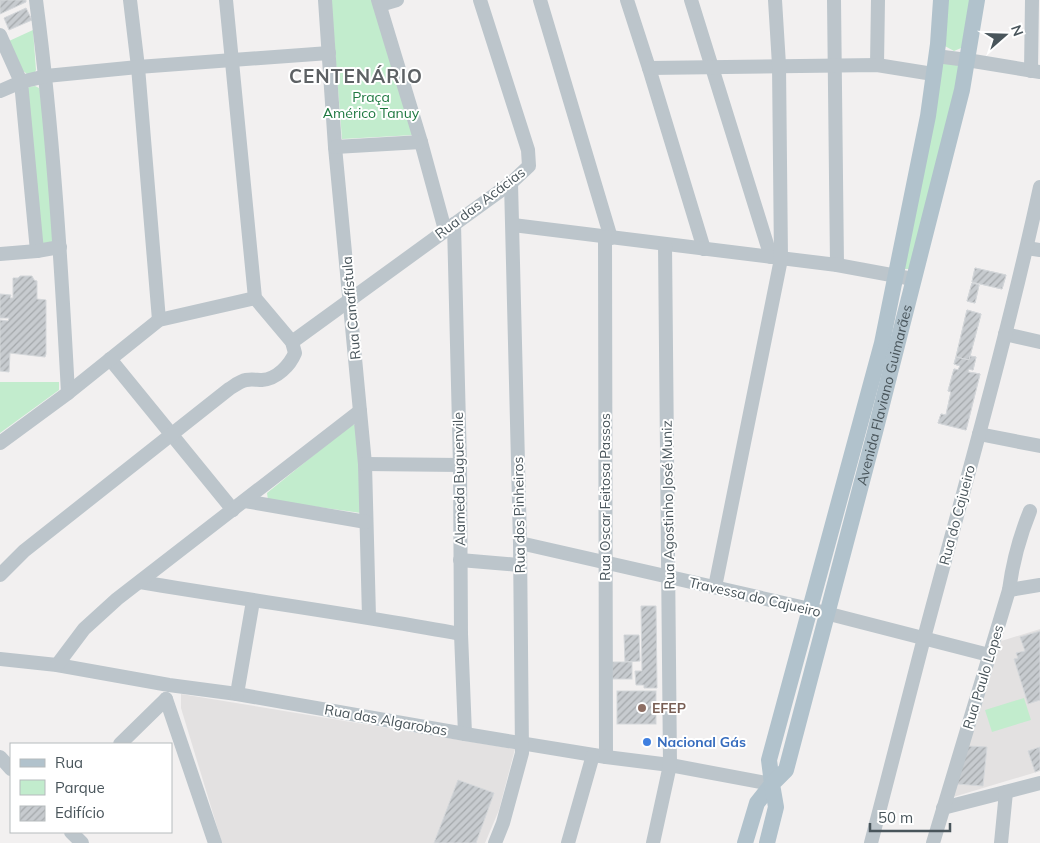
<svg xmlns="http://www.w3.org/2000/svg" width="1040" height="843" viewBox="0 0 1040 843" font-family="Mulish,sans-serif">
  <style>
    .education { fill: #e3e1e1 }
    .green { fill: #c2eccd }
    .building { fill: url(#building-hatch); stroke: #d4d7da }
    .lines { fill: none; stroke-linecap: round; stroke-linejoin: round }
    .minor { stroke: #bcc5cb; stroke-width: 14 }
    .major { stroke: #b1c2cc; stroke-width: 16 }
    .education-dot { fill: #8d6e63; stroke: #fff; stroke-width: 2 }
    .shop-dot { fill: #3f7fe0; stroke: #fff; stroke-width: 2 }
    .labels { text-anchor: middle; stroke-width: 4; stroke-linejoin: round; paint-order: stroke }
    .park-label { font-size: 14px; fill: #1e7840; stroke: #fff }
    .street-label { font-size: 14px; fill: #49555b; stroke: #fff }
    .education-label { font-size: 14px; font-weight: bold; fill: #785e54; stroke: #fff; text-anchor: start }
    .shop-label { font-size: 14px; font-weight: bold; fill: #366cbe; stroke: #fff; text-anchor: start }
    .district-label { font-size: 19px; font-weight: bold; letter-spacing: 1px; fill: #5d6164; stroke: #fff }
  </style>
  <defs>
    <pattern id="building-hatch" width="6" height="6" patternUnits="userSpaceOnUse" patternTransform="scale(1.25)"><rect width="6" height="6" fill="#c7cbcf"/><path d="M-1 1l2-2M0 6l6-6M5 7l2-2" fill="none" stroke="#a4a8ab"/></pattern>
  </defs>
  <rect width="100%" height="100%" fill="#f2f0f0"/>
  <g class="education">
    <path d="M1040 629V771L950 798 998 642Z"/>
    <path d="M181 694 515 749 499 810 485 843H222L181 708Z"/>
  </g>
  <g class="green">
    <path d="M331 0H373L414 135 342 139Z"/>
    <path d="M945 0H973L966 46 954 51 943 45Z"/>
    <path d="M33 30 36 70 34 74H27L22 70 9 41Z"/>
    <path d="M945 63H953L960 67 911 269H903L940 66Z"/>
    <path d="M35 86 39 88 42 95 53 240 51 244H42L26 91 29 87Z"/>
    <path d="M0 382H59V390L0 433Z"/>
    <path d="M352 424 357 426 361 513 268 500 267 493Z"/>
    <path d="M1024 698 1031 720 992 732 985 710Z"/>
  </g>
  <g class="building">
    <path d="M0 0H26V2L0 14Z"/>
    <path d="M26 8 32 20 9 30 4 18Z"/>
    <path d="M975 268 1006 275 1002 289 972 282Z"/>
    <path d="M975 268 1006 275 1002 289 972 282Z"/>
    <path d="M20 276H32L34 280 37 281V299L46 300V354L45 357 10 353 9 372 0 371V320L8 321 9 318H0V294L11 295 10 298H13V278H18Z"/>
    <path d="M972 283 979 285 975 303 967 301Z"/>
    <path d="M972 283 979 285 975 303 967 301Z"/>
    <path d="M967 310 981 314 969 360 956 357Z"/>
    <path d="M967 310 981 314 969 360 956 357Z"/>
    <path d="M970 356 976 357 973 370 969 369 968 372 980 374 966 430 938 423 941 414 946 415 951 392 948 391 954 369 958 370 960 366 954 364 956 357 969 360Z"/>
    <path d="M970 356 976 357 973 370 969 369 968 372 980 374 966 430 938 423 941 414 946 415 951 392 948 391 954 369 958 370 960 366 954 364 956 357 969 360Z"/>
    <path d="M641 606H656L657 688H644V685H636L635 671H642Z"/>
    <path d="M1040 631V700L1028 704 1014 659 1018 658 1016 653 1025 651 1020 637Z"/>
    <path d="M624 635H639L640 661 625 662Z"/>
    <rect x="612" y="662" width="20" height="17"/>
    <rect x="617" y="691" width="39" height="33"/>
    <path d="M967 746 987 747 983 786 957 784Z"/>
    <path d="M1040 747V770L1035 772 1028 751Z"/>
    <path d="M458 780 494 793 476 843H434Z"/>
  </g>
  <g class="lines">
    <g class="minor">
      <path d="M36 0C53 130 61 261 68 393"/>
      <path d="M130 0 138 67 159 320"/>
      <path d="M325 0 335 147 365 464 369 617"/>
      <path d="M378 0 421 142 445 230"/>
      <path d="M540 0 611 238"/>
      <path d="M627 0 649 68 704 249"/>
      <path d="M691 0 771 257"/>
      <path d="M834 0 837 265"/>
      <path d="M380 5 397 0"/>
      <path d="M0 35 21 82 37 251"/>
      <path d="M936 56 967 60 1040 72"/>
      <path d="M877 65 878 0"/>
      <path d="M649 68 877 65 933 74"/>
      <path d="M1031 71 1032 0"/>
      <path d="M0 91 21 82 46 76 138 67 329 53"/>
      <path d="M335 147 421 142"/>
      <path d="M454 224 460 465 461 634 465 734"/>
      <path d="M513 225 837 265 913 279"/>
      <path d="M605 237 606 757"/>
      <path d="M1027 248 1040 250"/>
      <path d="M0 254 37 251 60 247"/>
      <path d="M1005 334 1040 342"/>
      <path d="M292 342 511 183 529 166 528 150 480 0"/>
      <path d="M110 359 233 510"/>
      <path d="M979 434 1040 446"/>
      <path d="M0 443 68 393 159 320 255 298"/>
      <path d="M365 464 460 465"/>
      <path d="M245 501 366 522"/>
      <path d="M520 543 810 609 989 655"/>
      <path d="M460 560 519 565"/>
      <path d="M0 575 24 551 229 389C234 386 240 381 246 380 252 379 257 380 262 380 277 379 290 365 295 353L292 342 255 298 226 0"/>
      <path d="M140 582C247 600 354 614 461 634"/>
      <path d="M715 587 781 259 779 65 775 0"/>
      <path d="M1009 590 1040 585"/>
      <path d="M0 659 57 665 169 685 237 694 465 734 606 757 670 765 772 784"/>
      <path d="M57 665 84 629 117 599 360 411"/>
      <path d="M237 694 253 601"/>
      <path d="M166 699 215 843"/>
      <path d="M120 744 166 699"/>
      <path d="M0 757 11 769"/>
      <path d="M943 808 1040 783"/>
      <path d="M71 832 82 843"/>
      <path d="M495 843 503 823 522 753 520 543 511 183"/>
      <path d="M568 843 593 755"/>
      <path d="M653 843 670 765 665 244"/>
      <path d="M871 843C889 775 906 706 924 638 964 488 1007 339 1040 187"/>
      <path d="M933 843 1009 590C1013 560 1019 538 1030 511"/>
      <path d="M1001 843 1006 792"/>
    </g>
    <g class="major">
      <path d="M745 843 757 803 772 784 769 760 882 343 928 116 938 44 941 0"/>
      <path id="s1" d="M767 843 776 807 772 784 786 770 875 432 962 90 977 0"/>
    </g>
  </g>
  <circle class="education-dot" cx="642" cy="708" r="5"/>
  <circle class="shop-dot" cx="647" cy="742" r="5"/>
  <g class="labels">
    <g class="park-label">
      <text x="371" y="102">Praça<tspan x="371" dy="16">Américo Tanuy</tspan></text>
    </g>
    <g class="street-label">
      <text transform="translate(480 203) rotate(-37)" y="5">Rua das Acácias</text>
      <text transform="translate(351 308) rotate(-95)" y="5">Rua Canafístula</text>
      <text dy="5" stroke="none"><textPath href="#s1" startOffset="468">Avenida Flaviano Guimarães</textPath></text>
      <text transform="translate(459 479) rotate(-91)" y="5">Alameda Buguenvile</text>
      <text transform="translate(605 497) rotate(-90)" y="5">Rua Oscar Feitosa Passos</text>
      <text transform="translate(668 505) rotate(-91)" y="5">Rua Agostinho José Muniz</text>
      <text transform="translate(519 515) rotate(-91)" y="5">Rua dos Pinheiros</text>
      <text transform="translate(957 515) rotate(-75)" y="5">Rua do Cajueiro</text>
      <text transform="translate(755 597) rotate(13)" y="5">Travessa do Cajueiro</text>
      <text transform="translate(983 677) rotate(-73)" y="5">Rua Paulo Lopes</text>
      <text transform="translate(386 720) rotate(10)" y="5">Rua das Algarobas</text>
    </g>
    <g class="education-label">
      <text x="652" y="713">EFEP</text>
    </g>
    <g class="shop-label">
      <text x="657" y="747">Nacional Gás</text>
    </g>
    <g class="district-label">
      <text x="356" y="83">CENTENÁRIO</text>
    </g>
  </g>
  <rect x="10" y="743" width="162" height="90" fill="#ffffff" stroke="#b6bbbd"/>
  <rect x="20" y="759" width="25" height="8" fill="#b1c2cc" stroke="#b6bbbd"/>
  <text x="55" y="768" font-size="15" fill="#49555b">Rua</text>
  <rect x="20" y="780" width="25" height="15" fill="#c2eccd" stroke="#b6bbbd"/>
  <text x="55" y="793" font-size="15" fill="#49555b">Parque</text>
  <rect x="20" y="806" width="25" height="15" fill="url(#building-hatch)" stroke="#b6bbbd"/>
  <text x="55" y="818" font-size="15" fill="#49555b">Edifício</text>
  <g transform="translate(1005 35) rotate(70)" stroke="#ffffff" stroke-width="4" paint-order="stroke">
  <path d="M0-4L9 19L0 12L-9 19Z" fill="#49555b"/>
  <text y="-8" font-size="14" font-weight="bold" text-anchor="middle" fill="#49555b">N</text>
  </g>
  <path d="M870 823v8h80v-8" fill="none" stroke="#49555b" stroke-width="2.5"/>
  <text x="878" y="823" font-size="15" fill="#49555b" stroke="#ffffff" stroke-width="4" paint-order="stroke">50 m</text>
</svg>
